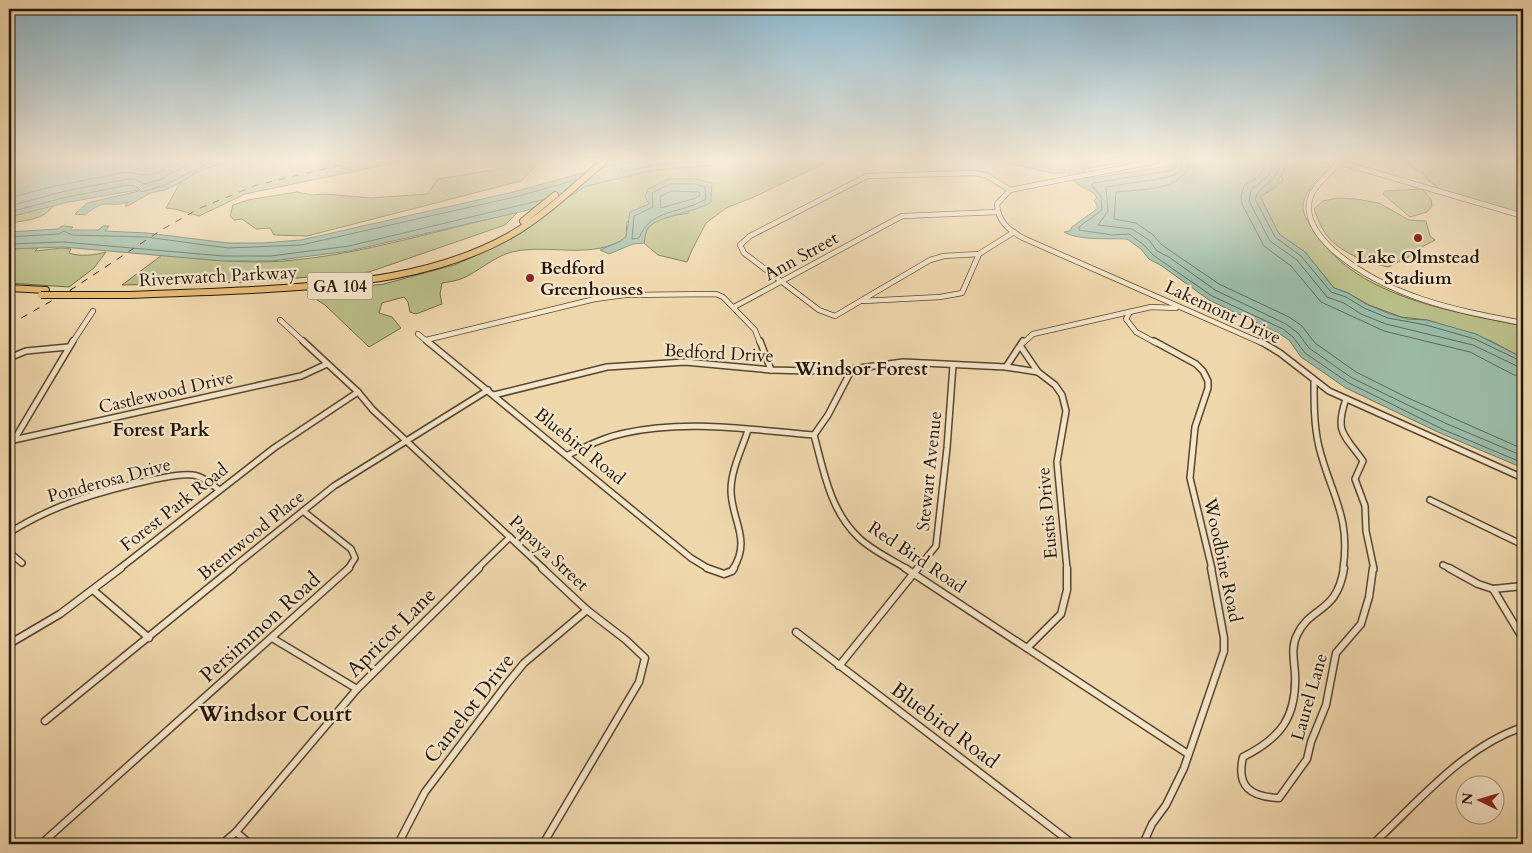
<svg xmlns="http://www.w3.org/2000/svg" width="1532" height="853" viewBox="0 0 1532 853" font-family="Cardo,serif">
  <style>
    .green { fill: #babe88; stroke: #6e6a48 }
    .water { fill: #9abaa6; stroke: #6a7867 }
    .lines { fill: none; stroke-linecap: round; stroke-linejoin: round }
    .shore { stroke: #5e6857; stroke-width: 1 }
    .minor-far2-casing { stroke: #564631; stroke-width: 6 }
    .minor-far1-casing { stroke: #564631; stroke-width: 8 }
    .minor-casing { stroke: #564631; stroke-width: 9 }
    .tertiary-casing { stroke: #564631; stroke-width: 6 }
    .primary-casing { stroke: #231608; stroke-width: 8 }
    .minor-far2 { stroke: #f5e5c9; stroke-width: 4.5 }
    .minor-far1 { stroke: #f5e5c9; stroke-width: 5 }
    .minor { stroke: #f5e5c9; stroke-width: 6 }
    .tertiary { stroke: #f5e5c9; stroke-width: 4.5 }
    .primary { stroke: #e8bc76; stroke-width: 6 }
    .rail { stroke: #231608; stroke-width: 1; stroke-dasharray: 7 7; stroke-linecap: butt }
    .primary-bridge-casing { stroke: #231608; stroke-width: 8; stroke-linecap: butt }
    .primary-bridge { stroke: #e8bc76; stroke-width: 6 }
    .poi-dot { fill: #8f2418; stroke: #f5e5c9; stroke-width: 2 }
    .labels { text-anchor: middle; stroke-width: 4.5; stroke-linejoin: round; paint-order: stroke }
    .shield { fill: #f5e5c9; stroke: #625442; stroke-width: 1 }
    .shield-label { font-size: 16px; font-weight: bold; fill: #231608 }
    .street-label { font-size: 18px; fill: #231608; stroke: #f5e5c9 }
    .poi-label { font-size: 18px; font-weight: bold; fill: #231608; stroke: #f5e5c9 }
    .neighbourhood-label { font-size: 19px; font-weight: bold; fill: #231608; stroke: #f5e5c9 }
    .near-street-label { font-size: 21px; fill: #231608; stroke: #f5e5c9 }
    .near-neighbourhood-label { font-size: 22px; font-weight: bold; fill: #231608; stroke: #f5e5c9 }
  </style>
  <rect width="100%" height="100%" fill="#efd7ac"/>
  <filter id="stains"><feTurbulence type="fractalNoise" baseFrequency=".004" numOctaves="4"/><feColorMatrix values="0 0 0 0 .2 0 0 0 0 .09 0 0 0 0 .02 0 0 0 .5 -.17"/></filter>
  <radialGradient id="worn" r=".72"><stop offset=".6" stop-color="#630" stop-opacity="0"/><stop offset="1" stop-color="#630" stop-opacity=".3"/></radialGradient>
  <g class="green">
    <path d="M231 161H403L245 194 199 216 175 209 166 208 180 183 200 170Z"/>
    <path d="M515 161H540L521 181 307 236 274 235 270 228 256 229 242 219 234 220 230 216 233 205 248 200 297 192 312 195 326 194 371 198 427 194 438 179 505 168Z"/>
    <path d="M728 161H829L754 197 726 208 706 223 692 250 687 262 658 255 644 243C645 238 645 232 649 227 657 218 677 215 688 213L696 179H669L648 189 650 204 627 222 626 237C594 261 549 243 512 252 493 257 478 272 461 279 455 281 448 282 442 283L440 294 442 304 416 314 410 312 408 302 404 297 382 303 379 313 392 317 401 328 369 347 325 305 308 294 384 284 454 265 475 256 522 231 556 205 586 186 654 170 715 165Z"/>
    <path d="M998 161H1058L1066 173H1053Z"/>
    <path d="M1284 161 1334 163C1322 177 1306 185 1303 205 1302 215 1311 227 1317 235 1359 298 1455 312 1523 326V358L1489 340 1427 320 1401 317 1369 305 1348 293 1334 288 1305 252 1279 234 1260 196 1272 190 1283 179 1281 178 1286 164Z"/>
    <path d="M1401 161H1523V214L1441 190 1428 180 1423 173Z"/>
    <path d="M1422 189 1431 199 1432 206 1427 212 1410 217 1383 194 1385 191Z"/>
    <path d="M1338 198 1356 199 1379 203 1409 220 1426 221 1430 236 1435 240 1416 250 1418 252 1388 267 1359 260 1358 258C1332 245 1324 237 1314 209L1323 201Z"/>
    <path d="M54 205C42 221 27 219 9 224V217Z"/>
    <path d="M518 212 505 225 369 272 249 282 122 285 162 255C203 259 243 264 284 261 361 255 442 229 518 212Z"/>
    <path d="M38 248 35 251 62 248 71 249 69 253C80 257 95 255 106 252L94 268 69 287 9 283V249Z"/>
  </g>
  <g class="water">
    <path d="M9 161H231L200 170 176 185 165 190 150 193 128 206H125L128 202C107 209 107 196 85 215L75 214 87 203 139 191 138 190 69 202 9 217Z"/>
    <path d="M633 161H728L715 165 654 170 586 186 571 196 524 211 349 251 272 261H223L63 247 9 249V232L58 229 62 226 73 227 70 230H98L103 226H109L105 231 147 233 228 243H263L301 240 513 192 612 165Z"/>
    <path d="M1058 161H1128L1085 169 1084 172 1090 177H1098L1168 166 1182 161H1284L1286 164C1280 182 1275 187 1260 197L1279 234 1305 252 1334 288 1348 293 1366 304 1390 314 1408 319 1427 320 1476 334 1523 358V468L1440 433 1346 388 1301 357 1289 340 1280 334 1209 300 1162 266 1149 259 1141 249 1127 239C1109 238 1079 241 1064 232L1070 231 1072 227 1097 209V205L1094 201 1097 198 1094 193 1077 184Z"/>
    <path d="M669 179H696L712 183 711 202C695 213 659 215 648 228 645 232 645 238 644 243L633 244 609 254 600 250 619 242 626 237 630 212 649 204 645 197 648 189Z"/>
  </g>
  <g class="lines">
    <g class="shore">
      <path d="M625 161 621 170 623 172 653 165 699 161"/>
      <path d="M1177 161 1176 167 1169 171 1093 183 1092 186 1101 196 1102 210 1079 227V230L1112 235 1129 234 1144 245 1153 255 1212 296 1283 329 1293 337 1305 353 1349 383 1442 429 1523 463"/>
      <path d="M1183 161 1180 171 1170 177 1106 187 1108 211 1098 225 1132 229 1149 240 1157 251 1169 257 1215 290 1286 324 1298 333 1309 348 1352 378 1445 423 1523 456"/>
      <path d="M1191 161C1183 192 1142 189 1116 192L1114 219 1136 223 1153 235 1162 245 1219 284 1289 317 1302 326 1315 343 1356 372 1406 397 1523 449"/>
      <path d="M1267 161 1260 175 1244 186 1241 196 1242 204 1264 246 1291 266 1321 302 1384 331 1470 352 1514 375 1523 376"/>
      <path d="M1274 161 1269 175 1251 190 1249 201 1270 241 1297 260 1327 297 1344 303 1361 314 1386 324 1473 345 1523 369"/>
      <path d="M1280 161C1279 183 1260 183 1255 199L1275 237 1301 256 1331 292 1346 297 1364 308 1388 318 1426 325 1475 339 1523 362"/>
      <path d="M671 184H695L705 187 706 199C682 214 651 208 639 238L632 239 634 216 653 207 652 193Z"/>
      <path d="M672 191 699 192 700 195 696 198 661 208 660 197Z"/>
      <path d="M9 198 50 187 126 172 143 175 155 174 179 161"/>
      <path d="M9 206 66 191 128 179H135L144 184 162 179 193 161"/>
      <path d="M9 212 67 197 129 185 136 186 142 192 165 185 213 161"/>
      <path d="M9 237 59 234 64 231 72 235 146 237 228 248 301 245 515 197 576 180"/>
      <path d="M9 244 63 242 223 256H271L349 246 542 200"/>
    </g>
    <g class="minor-far2-casing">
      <g id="minor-far2">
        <path d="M1157 161 1010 190 997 204C998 222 1009 230 1023 238L1262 343"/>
        <path d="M1339 161C1330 176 1311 185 1309 204 1307 222 1320 238 1333 250 1387 297 1454 310 1523 323"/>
        <path d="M1010 190 986 175 974 173 867 176 750 236 740 245 744 253 819 310 835 316 930 260 944 256 979 254 1014 232"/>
        <path d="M863 301 940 297 962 293 979 254"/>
        <path d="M734 307 902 216 997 212"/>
        <path d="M1130 312 1126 319 1136 332 1156 343"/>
        <path d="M280 320 305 343"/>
        <path d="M418 334 429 343"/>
        <path d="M426 340 595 299 625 295 716 294 723 297 755 330 760 343"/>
        <path d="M72 343 93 311"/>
        <path d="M1023 343 1033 334 1151 307 1176 308"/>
      </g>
    </g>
    <g class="minor-far1-casing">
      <g id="minor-far1">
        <path d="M303 341 358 392 373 410 544 569"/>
        <path d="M427 341 691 558 709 569"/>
        <path d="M760 341 771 370"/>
        <path d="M1154 341 1196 364 1203 371 1208 381V388L1195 427 1190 478 1212 569"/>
        <path d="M1260 341 1280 353 1329 391 1523 478"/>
        <path d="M1021 347 1038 372 1055 385 1062 395 1066 411 1057 462 1067 569"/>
        <path d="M9 358 26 351 68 347"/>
        <path d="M1006 367 1023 341"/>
        <path d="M1314 382C1314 404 1314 426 1319 447 1331 495 1351 516 1343 569"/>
        <path d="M494 395 607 367 685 362 771 370 810 371 852 369 903 362 1006 367 1038 372"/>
        <path d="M1346 399C1334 433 1345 435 1363 461L1355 479 1365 506 1366 531 1374 569"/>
        <path d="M814 435C824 472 830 510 858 537 871 550 891 559 907 569"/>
        <path d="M814 435 828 415 852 369"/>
        <path d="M14 440 73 341"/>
        <path d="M9 441 301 376 327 364"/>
        <path d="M568 455C587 446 605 437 625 433 687 419 752 430 814 435"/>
        <path d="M1430 500 1523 545"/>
        <path d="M303 511 351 549 355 558 348 569"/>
        <path d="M9 533C52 505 101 491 151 480 164 478 179 473 193 475 202 476 212 484 219 490"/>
        <path d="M9 552 22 563"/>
        <path d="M1443 565 1451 569"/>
        <path d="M119 569 274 448 358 392"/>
        <path d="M231 569 334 486 488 390"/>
        <path d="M477 569 510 537"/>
        <path d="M733 569C752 539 731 520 731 490 731 470 742 449 748 430"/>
        <path d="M917 569 936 546 947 448 953 365"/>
      </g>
    </g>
    <g class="minor-casing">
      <g id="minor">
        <path d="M542 568 587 610 626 640 645 658 639 682 543 844"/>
        <path d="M707 568 724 574 732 571 734 568"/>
        <path d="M905 568 1188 754"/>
        <path d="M1344 568C1337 614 1311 605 1297 635 1291 647 1294 660 1295 673 1297 717 1281 738 1243 757 1236 787 1251 797 1279 798L1307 759 1311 742 1326 705 1336 653 1361 624 1369 597 1373 568"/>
        <path d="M1449 568 1478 584 1493 589 1523 639"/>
        <path d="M1493 589 1523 586"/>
        <path d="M93 590 149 638"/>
        <path d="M796 632 1073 844"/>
        <path d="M272 638 357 689"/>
        <path d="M9 644 60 614 121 568"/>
        <path d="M1027 648 1061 614 1067 590V568"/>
        <path d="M839 666 918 568"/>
        <path d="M45 721 233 568"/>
        <path d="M236 832 250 844"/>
        <path d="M41 844 349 568"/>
        <path d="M222 844 236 832 357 689 479 568"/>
        <path d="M398 844 425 792 506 685 524 663 587 610"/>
        <path d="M1143 844 1152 824 1166 805 1184 768 1224 651V638L1211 568"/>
        <path d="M1373 844C1418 802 1463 747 1523 727"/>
      </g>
    </g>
    <g class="tertiary-casing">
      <path id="tertiary" d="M1339 162 1523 216"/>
    </g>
    <g class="primary-casing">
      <g id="primary">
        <path d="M523 221 555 195"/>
        <path d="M9 288 46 290"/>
        <path d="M128 295C175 293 221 292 268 289 351 284 435 277 509 236 544 216 574 187 604 161"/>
      </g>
    </g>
    <use href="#minor-far2" class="minor-far2"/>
    <use href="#minor-far1" class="minor-far1"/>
    <use href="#minor" class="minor"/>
    <use href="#tertiary" class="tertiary"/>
    <use href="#primary" class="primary"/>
    <path class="rail" d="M9 325 69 291 163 229 200 208 257 185 357 161"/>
    <g class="primary-bridge-casing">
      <path id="primary-bridge" d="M41 295H128"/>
    </g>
    <use href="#primary-bridge" class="primary-bridge"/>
  </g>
  <linearGradient id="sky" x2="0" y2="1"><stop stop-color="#89b6ce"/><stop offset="0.57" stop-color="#f8edda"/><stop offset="1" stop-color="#f8edda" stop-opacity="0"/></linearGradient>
  <rect width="1532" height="281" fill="url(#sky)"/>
  <g class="poi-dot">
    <circle cx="1418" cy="238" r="5"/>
    <circle cx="530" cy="278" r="5"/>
  </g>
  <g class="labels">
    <rect class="shield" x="307.5" y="272.5" width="65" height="27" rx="4"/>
    <g class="shield-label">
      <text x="340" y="292">GA 104</text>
    </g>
    <g class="street-label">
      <text transform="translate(801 256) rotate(-29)" y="6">Ann Street</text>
      <text transform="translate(218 276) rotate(-3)" y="6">Riverwatch Parkway</text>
      <text transform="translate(1223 312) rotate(25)" y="6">Lakemont Drive</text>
      <text transform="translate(719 353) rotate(3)" y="6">Bedford Drive</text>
      <text transform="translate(166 392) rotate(-13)" y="6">Castlewood Drive</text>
      <text transform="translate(580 446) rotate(39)" y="6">Bluebird Road</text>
      <text transform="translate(929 471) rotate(-84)" y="6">Stewart Avenue</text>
      <text transform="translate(109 480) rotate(-15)" y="6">Ponderosa Drive</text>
      <text transform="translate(174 507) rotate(-38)" y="6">Forest Park Road</text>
      <text transform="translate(1047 513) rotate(-95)" y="6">Eustis Drive</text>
      <text transform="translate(251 535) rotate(-39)" y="6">Brentwood Place</text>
      <text transform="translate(549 553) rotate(43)" y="6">Papaya Street</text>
      <text transform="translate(917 557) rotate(34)" y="6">Red Bird Road</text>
      <text transform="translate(1223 560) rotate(78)" y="6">Woodbine Road</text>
      <text transform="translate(1309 697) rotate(-74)" y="6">Laurel Lane</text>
    </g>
    <g class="poi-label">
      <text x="1418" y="263">Lake Olmstead<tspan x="1418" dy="21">Stadium</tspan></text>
      <text x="540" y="274" text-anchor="start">Bedford<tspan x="540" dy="21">Greenhouses</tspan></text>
    </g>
    <g class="neighbourhood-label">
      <text x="861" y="375">Windsor Forest</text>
      <text x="161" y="436">Forest Park</text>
    </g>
    <g class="near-street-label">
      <text transform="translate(260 627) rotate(-42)" y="7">Persimmon Road</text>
      <text transform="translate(391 632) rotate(-45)" y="7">Apricot Lane</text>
      <text transform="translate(469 708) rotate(-52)" y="7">Camelot Drive</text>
      <text transform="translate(945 725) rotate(37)" y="7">Bluebird Road</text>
    </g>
    <g class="near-neighbourhood-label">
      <text x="275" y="721">Windsor Court</text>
    </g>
  </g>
  <rect width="1532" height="853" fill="none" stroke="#efd7ac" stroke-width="30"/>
  <rect x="10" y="10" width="1512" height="833" fill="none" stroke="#231608" stroke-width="2.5"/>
  <rect x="15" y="15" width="1502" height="823" fill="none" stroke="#231608"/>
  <g transform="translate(1480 800) rotate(275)"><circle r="24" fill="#f5e5c9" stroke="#a1927c"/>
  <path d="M0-4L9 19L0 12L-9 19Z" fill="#8f2418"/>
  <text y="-8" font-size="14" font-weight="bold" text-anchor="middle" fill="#231608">N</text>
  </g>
  <rect width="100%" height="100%" filter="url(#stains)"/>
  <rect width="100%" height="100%" fill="url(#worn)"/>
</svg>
